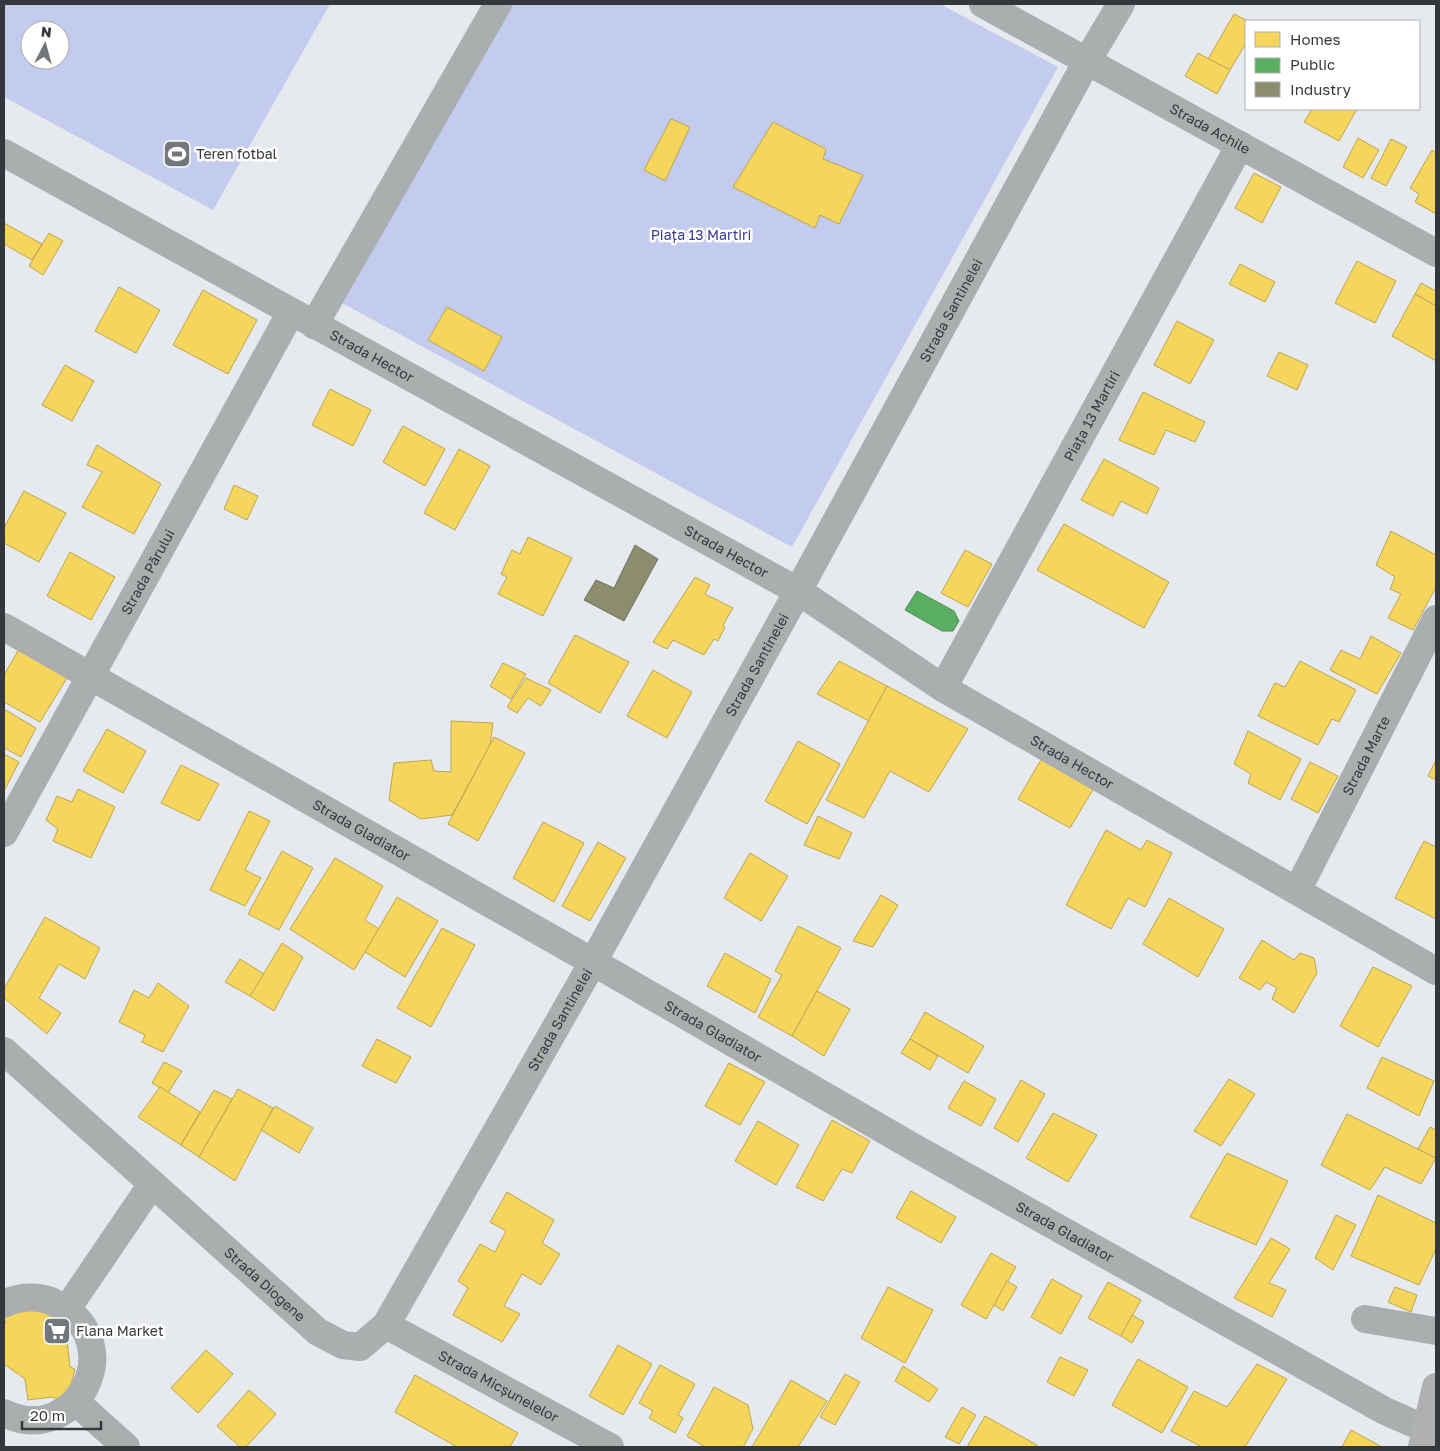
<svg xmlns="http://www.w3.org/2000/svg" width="1440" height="1451" viewBox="0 0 1440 1451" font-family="'Golos Text',sans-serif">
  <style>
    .green { fill: #c3cbee; fill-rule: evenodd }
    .homes { fill: #f6d55c; stroke: #bca652 }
    .public { fill: #5aae61; stroke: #4f8b56 }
    .industry { fill: #8c8c6e; stroke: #72735f }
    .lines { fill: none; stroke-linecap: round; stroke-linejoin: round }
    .minor { stroke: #abaeaf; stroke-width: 28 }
    .major { stroke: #aeb0b2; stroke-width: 28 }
    .labels { text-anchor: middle; stroke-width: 5; stroke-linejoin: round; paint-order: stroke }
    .street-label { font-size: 14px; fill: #35383b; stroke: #fff }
    .poi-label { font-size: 14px; fill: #35383b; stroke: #fff; text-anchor: start }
    .park-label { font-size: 14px; fill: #363b98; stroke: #fff }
  </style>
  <rect width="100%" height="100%" fill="#e6eaee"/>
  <g class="green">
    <path d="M4 4H330L213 210 4 97ZM30 30H60V60H30Z"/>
    <path d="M512 4H940L1058 67 792 547 342 303Z"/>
  </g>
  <g class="homes">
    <path d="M1234 14 1248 21H1246V43L1230 70 1208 59Z"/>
    <path d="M1198 53 1230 70 1217 94 1185 76Z"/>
    <path d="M1312 109H1357L1339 141 1304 122Z"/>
    <path d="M671 119 690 127 665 181 644 170Z"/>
    <path d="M773 122 826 149 823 159 863 175 839 224 820 215 815 228 733 187Z"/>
    <path d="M1358 138 1379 150 1363 178 1343 167Z"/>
    <path d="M1391 139 1407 147 1386 186 1371 178Z"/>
    <path d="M1432 150 1436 153V214L1415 202 1419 194 1410 188Z"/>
    <path d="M1254 173 1281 187 1262 223 1235 208Z"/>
    <path d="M4 223 42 244 32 260 4 244Z"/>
    <path d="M49 233 63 241 43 275 29 266Z"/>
    <path d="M1357 261 1396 281 1375 323 1335 303Z"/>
    <path d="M1240 264 1275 282 1265 302 1229 284Z"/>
    <path d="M1421 283 1436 291V306L1415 294Z"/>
    <path d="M119 287 160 310 136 353 95 331Z"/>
    <path d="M203 290 257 320 228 374 173 345Z"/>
    <path d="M1415 294 1436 306V361L1392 336Z"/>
    <path d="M447 307 502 337 484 371 428 340Z"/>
    <path d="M1177 321 1214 340 1190 384 1154 365Z"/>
    <path d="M1279 352 1308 365 1297 390 1267 376Z"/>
    <path d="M65 365 94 381 72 421 42 405Z"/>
    <path d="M330 389 371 410 353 446 312 425Z"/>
    <path d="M1143 392 1205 422 1195 442 1166 430 1154 455 1119 440Z"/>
    <path d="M403 426 445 449 425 486 383 462Z"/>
    <path d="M97 445 161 484 134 534 82 507 102 472 87 465Z"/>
    <path d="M459 449 490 466 455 530 424 513Z"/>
    <path d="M1104 459 1159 488 1147 514 1121 501 1113 516 1081 500Z"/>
    <path d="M234 485 258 496 247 520 224 509Z"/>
    <path d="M24 491 66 513 39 562 4 543V528Z"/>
    <path d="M1064 524 1169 582 1144 628 1037 570Z"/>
    <path d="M1391 531 1436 555V587L1413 630 1388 618 1401 594 1390 589 1395 577 1376 565Z"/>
    <path d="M528 537 572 558 543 616 498 594 507 577 501 574 512 550 520 554Z"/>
    <path d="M965 550 992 564 968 607 941 593Z"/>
    <path d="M70 552 115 577 91 620 47 596Z"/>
    <path d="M695 577 710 585 705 594 733 608 723 625 725 627 718 641 714 639 704 655 673 640 667 649 653 642Z"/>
    <path d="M575 635 629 662 600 713 548 683Z"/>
    <path d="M1371 636 1401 653 1377 694 1330 670 1341 650 1360 659Z"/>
    <path d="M19 649 67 678 40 722 4 702V675Z"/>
    <path d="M839 661 887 686 869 721 817 694Z"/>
    <path d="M1300 661 1356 690 1339 722 1332 719 1318 745 1258 716 1275 683 1285 687Z"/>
    <path d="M503 663 526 674 511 699 490 686Z"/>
    <path d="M653 670 692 692 667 738 627 716Z"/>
    <path d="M526 678 551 690 541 706 528 698 517 713 507 707Z"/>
    <path d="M887 686 968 729 929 792 890 771 864 818 826 800Z"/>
    <path d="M4 709 36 728 21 757 4 748Z"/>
    <path d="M451 721 493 723 490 745 452 815 421 819 389 800 394 763 431 760 434 771 451 772Z"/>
    <path d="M107 729 146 751 123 793 83 771Z"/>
    <path d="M1248 731 1301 759 1280 800 1248 783 1251 774 1234 764Z"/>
    <path d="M494 737 525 753 478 841 448 824Z"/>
    <path d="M798 741 840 764 807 824 765 801Z"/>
    <path d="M4 754 19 762 4 791Z"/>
    <path d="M1042 758 1094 788 1070 828 1018 799Z"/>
    <path d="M1436 760V780L1428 776Z"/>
    <path d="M1310 762 1338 776 1318 813 1291 799Z"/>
    <path d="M181 765 219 784 199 821 161 803Z"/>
    <path d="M78 789 115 807 91 858 53 841 58 829 46 820 57 796 72 802Z"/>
    <path d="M249 811 270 821 245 870 261 878 245 906 210 890Z"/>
    <path d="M818 816 852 833 839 859 804 845Z"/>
    <path d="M543 822 584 843 554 902 513 878Z"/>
    <path d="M1106 830 1141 850 1147 840 1172 853 1145 907 1128 898 1111 929 1066 905Z"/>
    <path d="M1424 841 1436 847V919L1395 898Z"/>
    <path d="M598 842 626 858 590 921 562 906Z"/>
    <path d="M282 851 313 868 279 930 248 914Z"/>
    <path d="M750 853 788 876 761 921 724 898Z"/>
    <path d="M335 858 383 886 365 920 379 929 354 970 290 929Z"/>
    <path d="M881 895 898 905 873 947 853 941Z"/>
    <path d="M397 897 438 921 405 977 365 952Z"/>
    <path d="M1169 898 1224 929 1198 977 1143 944Z"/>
    <path d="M45 917 100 948 85 979 59 964 39 998 61 1013 47 1034 4 998V989Z"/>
    <path d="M798 926 841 948 792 1036 758 1017 782 975 775 971Z"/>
    <path d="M442 928 475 945 431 1027 397 1008Z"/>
    <path d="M1262 940 1294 960 1300 953 1314 958 1317 973 1294 1013 1272 999 1277 988 1266 982 1260 990 1239 978Z"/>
    <path d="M282 943 303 957 274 1011 250 996Z"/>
    <path d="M725 953 771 979 755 1013 707 986Z"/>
    <path d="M240 959 264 974 250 996 225 982Z"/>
    <path d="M1373 967 1412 986 1378 1047 1340 1026Z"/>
    <path d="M158 983 189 1006 163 1052 142 1042 145 1035 119 1022 134 990 149 998Z"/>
    <path d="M817 991 850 1009 824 1056 792 1036Z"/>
    <path d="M925 1012 984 1046 968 1073 910 1039Z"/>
    <path d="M377 1039 411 1057 396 1083 362 1066Z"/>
    <path d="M910 1039 938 1056 930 1070 901 1053Z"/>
    <path d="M1382 1057 1434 1081 1419 1116 1367 1088Z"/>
    <path d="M164 1062 182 1071 168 1093 152 1083Z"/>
    <path d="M729 1063 765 1082 740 1125 705 1106Z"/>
    <path d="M1229 1079 1255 1094 1221 1146 1194 1131Z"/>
    <path d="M1021 1080 1045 1094 1018 1142 994 1128Z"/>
    <path d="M964 1081 996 1099 981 1126 948 1108Z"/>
    <path d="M160 1087 200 1112 181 1145 138 1117Z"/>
    <path d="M238 1089 273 1108 235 1181 199 1157Z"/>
    <path d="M214 1090 232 1099 199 1157 181 1145Z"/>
    <path d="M275 1106 313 1128 299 1153 261 1130Z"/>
    <path d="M1053 1113 1097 1135 1068 1182 1026 1158Z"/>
    <path d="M1347 1114 1436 1158 1421 1184 1385 1167 1370 1190 1321 1165Z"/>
    <path d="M832 1120 870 1141 852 1173 842 1169 823 1201 796 1187Z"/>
    <path d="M758 1121 799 1145 776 1185 735 1161Z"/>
    <path d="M1430 1127 1436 1130V1158L1418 1149Z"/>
    <path d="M1227 1153 1288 1181 1256 1245 1190 1217Z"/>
    <path d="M911 1191 956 1217 941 1243 896 1218Z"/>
    <path d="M507 1192 554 1220 542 1243 560 1254 541 1285 522 1274 504 1306 520 1314 502 1342 453 1315 468 1288 458 1281 480 1244 495 1252 506 1231 490 1222Z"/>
    <path d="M1378 1195 1436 1223V1249L1419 1285 1351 1256Z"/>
    <path d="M1336 1215 1356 1225 1333 1270 1315 1258Z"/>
    <path d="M1271 1238 1290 1249 1269 1283 1286 1290 1272 1317 1234 1298Z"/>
    <path d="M991 1253 1016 1267 986 1319 961 1305Z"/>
    <path d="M1052 1279 1082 1296 1061 1334 1031 1317Z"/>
    <path d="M1007 1281 1017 1287 1003 1311 994 1305Z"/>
    <path d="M1108 1282 1141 1300 1121 1336 1088 1318Z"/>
    <path d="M888 1287 933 1310 905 1363 861 1338Z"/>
    <path d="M1395 1287 1417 1295 1411 1312 1388 1302Z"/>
    <path d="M17 1305 72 1321 67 1340 70 1367 75 1369 67 1401 51 1397 28 1400 25 1379 4 1364V1326L6 1322 4 1320V1314Z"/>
    <path d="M1132 1315 1144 1322 1132 1343 1121 1336Z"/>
    <path d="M618 1345 652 1364 623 1415 589 1396Z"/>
    <path d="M206 1350 233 1374 198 1413 171 1388Z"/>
    <path d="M1060 1357 1088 1370 1074 1396 1047 1382Z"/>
    <path d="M1138 1359 1188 1387 1162 1433 1112 1405Z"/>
    <path d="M1257 1364 1287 1379 1245 1447H1202L1171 1431 1194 1391 1227 1407Z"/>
    <path d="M660 1365 695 1384 678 1415 683 1418 675 1433 649 1418 653 1411 639 1403Z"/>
    <path d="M903 1366 938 1389 929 1402 895 1381Z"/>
    <path d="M845 1374 860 1382 835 1425 820 1417Z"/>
    <path d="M415 1375 518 1433 510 1447H457L395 1412Z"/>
    <path d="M791 1380 827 1401 798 1447H752Z"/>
    <path d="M714 1387 748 1405 753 1429 743 1447H705L687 1436Z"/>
    <path d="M249 1390 276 1414 246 1447H240L217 1426Z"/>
    <path d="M962 1407 976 1415 959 1444 945 1437Z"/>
    <path d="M985 1416 1037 1445 1036 1447H967Z"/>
    <path d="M1351 1430 1382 1447H1342Z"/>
  </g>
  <path class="public" d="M917 591 954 611 959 621 953 631H942L905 610Z"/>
  <path class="industry" d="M635 545 658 559 624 621 584 600 596 580 614 588Z"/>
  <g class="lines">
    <g class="minor">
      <path id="s1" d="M983 4 1436 253"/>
      <path id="s2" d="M4 153 798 591 943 688 1436 971"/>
      <path d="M314 325 498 4"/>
      <path id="s3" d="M4 627 593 962 915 1148 1385 1411 1426 1429"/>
      <path id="s4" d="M943 688 1240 145"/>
      <path id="s5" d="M4 833 291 312"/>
      <path id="s6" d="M1297 891 1436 619"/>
      <path id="s7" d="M4 1051 318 1332 343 1345 360 1347 386 1325 593 962 798 591 1087 61 1121 4"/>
      <path d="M4 1304C19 1296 40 1295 55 1303 133 1342 75 1449 4 1413"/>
      <path d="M67 1309 152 1184"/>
      <path d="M1365 1319 1436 1331"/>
      <path id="s8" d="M386 1325 610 1447"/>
      <path d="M76 1402 126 1447"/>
    </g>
    <path class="major" d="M1422 1447 1436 1387"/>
  </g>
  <defs>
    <g id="stadium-square" transform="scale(1.4375)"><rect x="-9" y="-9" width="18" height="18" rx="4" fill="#73767a" stroke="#fff"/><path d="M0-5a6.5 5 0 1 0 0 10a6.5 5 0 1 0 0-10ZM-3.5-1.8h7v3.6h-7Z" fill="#fff"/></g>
    <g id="supermarket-square" transform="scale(1.4375)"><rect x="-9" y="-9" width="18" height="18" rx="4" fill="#73767a" stroke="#fff"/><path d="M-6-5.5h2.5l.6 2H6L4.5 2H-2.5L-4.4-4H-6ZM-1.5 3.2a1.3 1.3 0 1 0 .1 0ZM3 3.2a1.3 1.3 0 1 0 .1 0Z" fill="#fff"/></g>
  </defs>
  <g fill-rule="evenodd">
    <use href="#stadium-square" x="177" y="154"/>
    <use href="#supermarket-square" x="57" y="1331"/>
  </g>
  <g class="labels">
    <g class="street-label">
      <text dy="5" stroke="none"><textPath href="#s1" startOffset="259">Strada Achile</textPath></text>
      <text dy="5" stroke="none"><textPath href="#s7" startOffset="1662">Strada Santinelei</textPath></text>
      <text dy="5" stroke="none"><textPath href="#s2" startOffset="420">Strada Hector</textPath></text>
      <text dy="5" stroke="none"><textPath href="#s4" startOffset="310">Piața 13 Martiri</textPath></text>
      <text dy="5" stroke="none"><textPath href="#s2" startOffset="825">Strada Hector</textPath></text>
      <text dy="5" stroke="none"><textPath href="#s5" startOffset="298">Strada Părului</textPath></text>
      <text dy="5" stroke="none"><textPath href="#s7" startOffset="1258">Strada Santinelei</textPath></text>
      <text dy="5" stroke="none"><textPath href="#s6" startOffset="152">Strada Marte</textPath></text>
      <text dy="5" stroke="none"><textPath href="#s2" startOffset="1230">Strada Hector</textPath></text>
      <text dy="5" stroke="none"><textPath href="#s3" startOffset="411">Strada Gladiator</textPath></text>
      <text dy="5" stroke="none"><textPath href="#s7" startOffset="852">Strada Santinelei</textPath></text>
      <text dy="5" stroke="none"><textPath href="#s3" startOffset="816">Strada Gladiator</textPath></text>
      <text dy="5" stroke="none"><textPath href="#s3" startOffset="1221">Strada Gladiator</textPath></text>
      <text dy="5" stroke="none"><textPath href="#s7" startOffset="350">Strada Diogene</textPath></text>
      <text dy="5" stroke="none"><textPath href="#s8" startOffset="128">Strada Micșunelelor</textPath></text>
    </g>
    <g class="poi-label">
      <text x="196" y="159">Teren fotbal</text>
      <text x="76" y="1336">Flana Market</text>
    </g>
    <g class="park-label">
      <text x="701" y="240">Piața 13 Martiri</text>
    </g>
  </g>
  <rect width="1440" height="1451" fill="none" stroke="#35383b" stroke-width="10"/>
  <rect x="1245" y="20" width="175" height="90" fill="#ffffff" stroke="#aeafb1"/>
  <rect x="1255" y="32" width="25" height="15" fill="#f6d55c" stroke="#aeafb1"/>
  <text x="1290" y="45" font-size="15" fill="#35383b">Homes</text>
  <rect x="1255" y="58" width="25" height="15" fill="#5aae61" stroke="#aeafb1"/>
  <text x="1290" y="70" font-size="15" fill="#35383b">Public</text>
  <rect x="1255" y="82" width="25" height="15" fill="#8c8c6e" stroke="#aeafb1"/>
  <text x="1290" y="95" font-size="15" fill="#35383b">Industry</text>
  <g transform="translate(45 45) rotate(6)"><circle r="24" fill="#ffffff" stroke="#aeafb1"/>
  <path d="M0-4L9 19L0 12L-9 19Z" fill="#73767a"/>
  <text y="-8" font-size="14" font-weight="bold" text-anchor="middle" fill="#35383b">N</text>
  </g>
  <path d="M22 1421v8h79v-8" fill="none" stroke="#35383b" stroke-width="2.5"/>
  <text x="30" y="1421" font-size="15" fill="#35383b" stroke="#ffffff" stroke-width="4" paint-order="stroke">20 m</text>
</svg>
